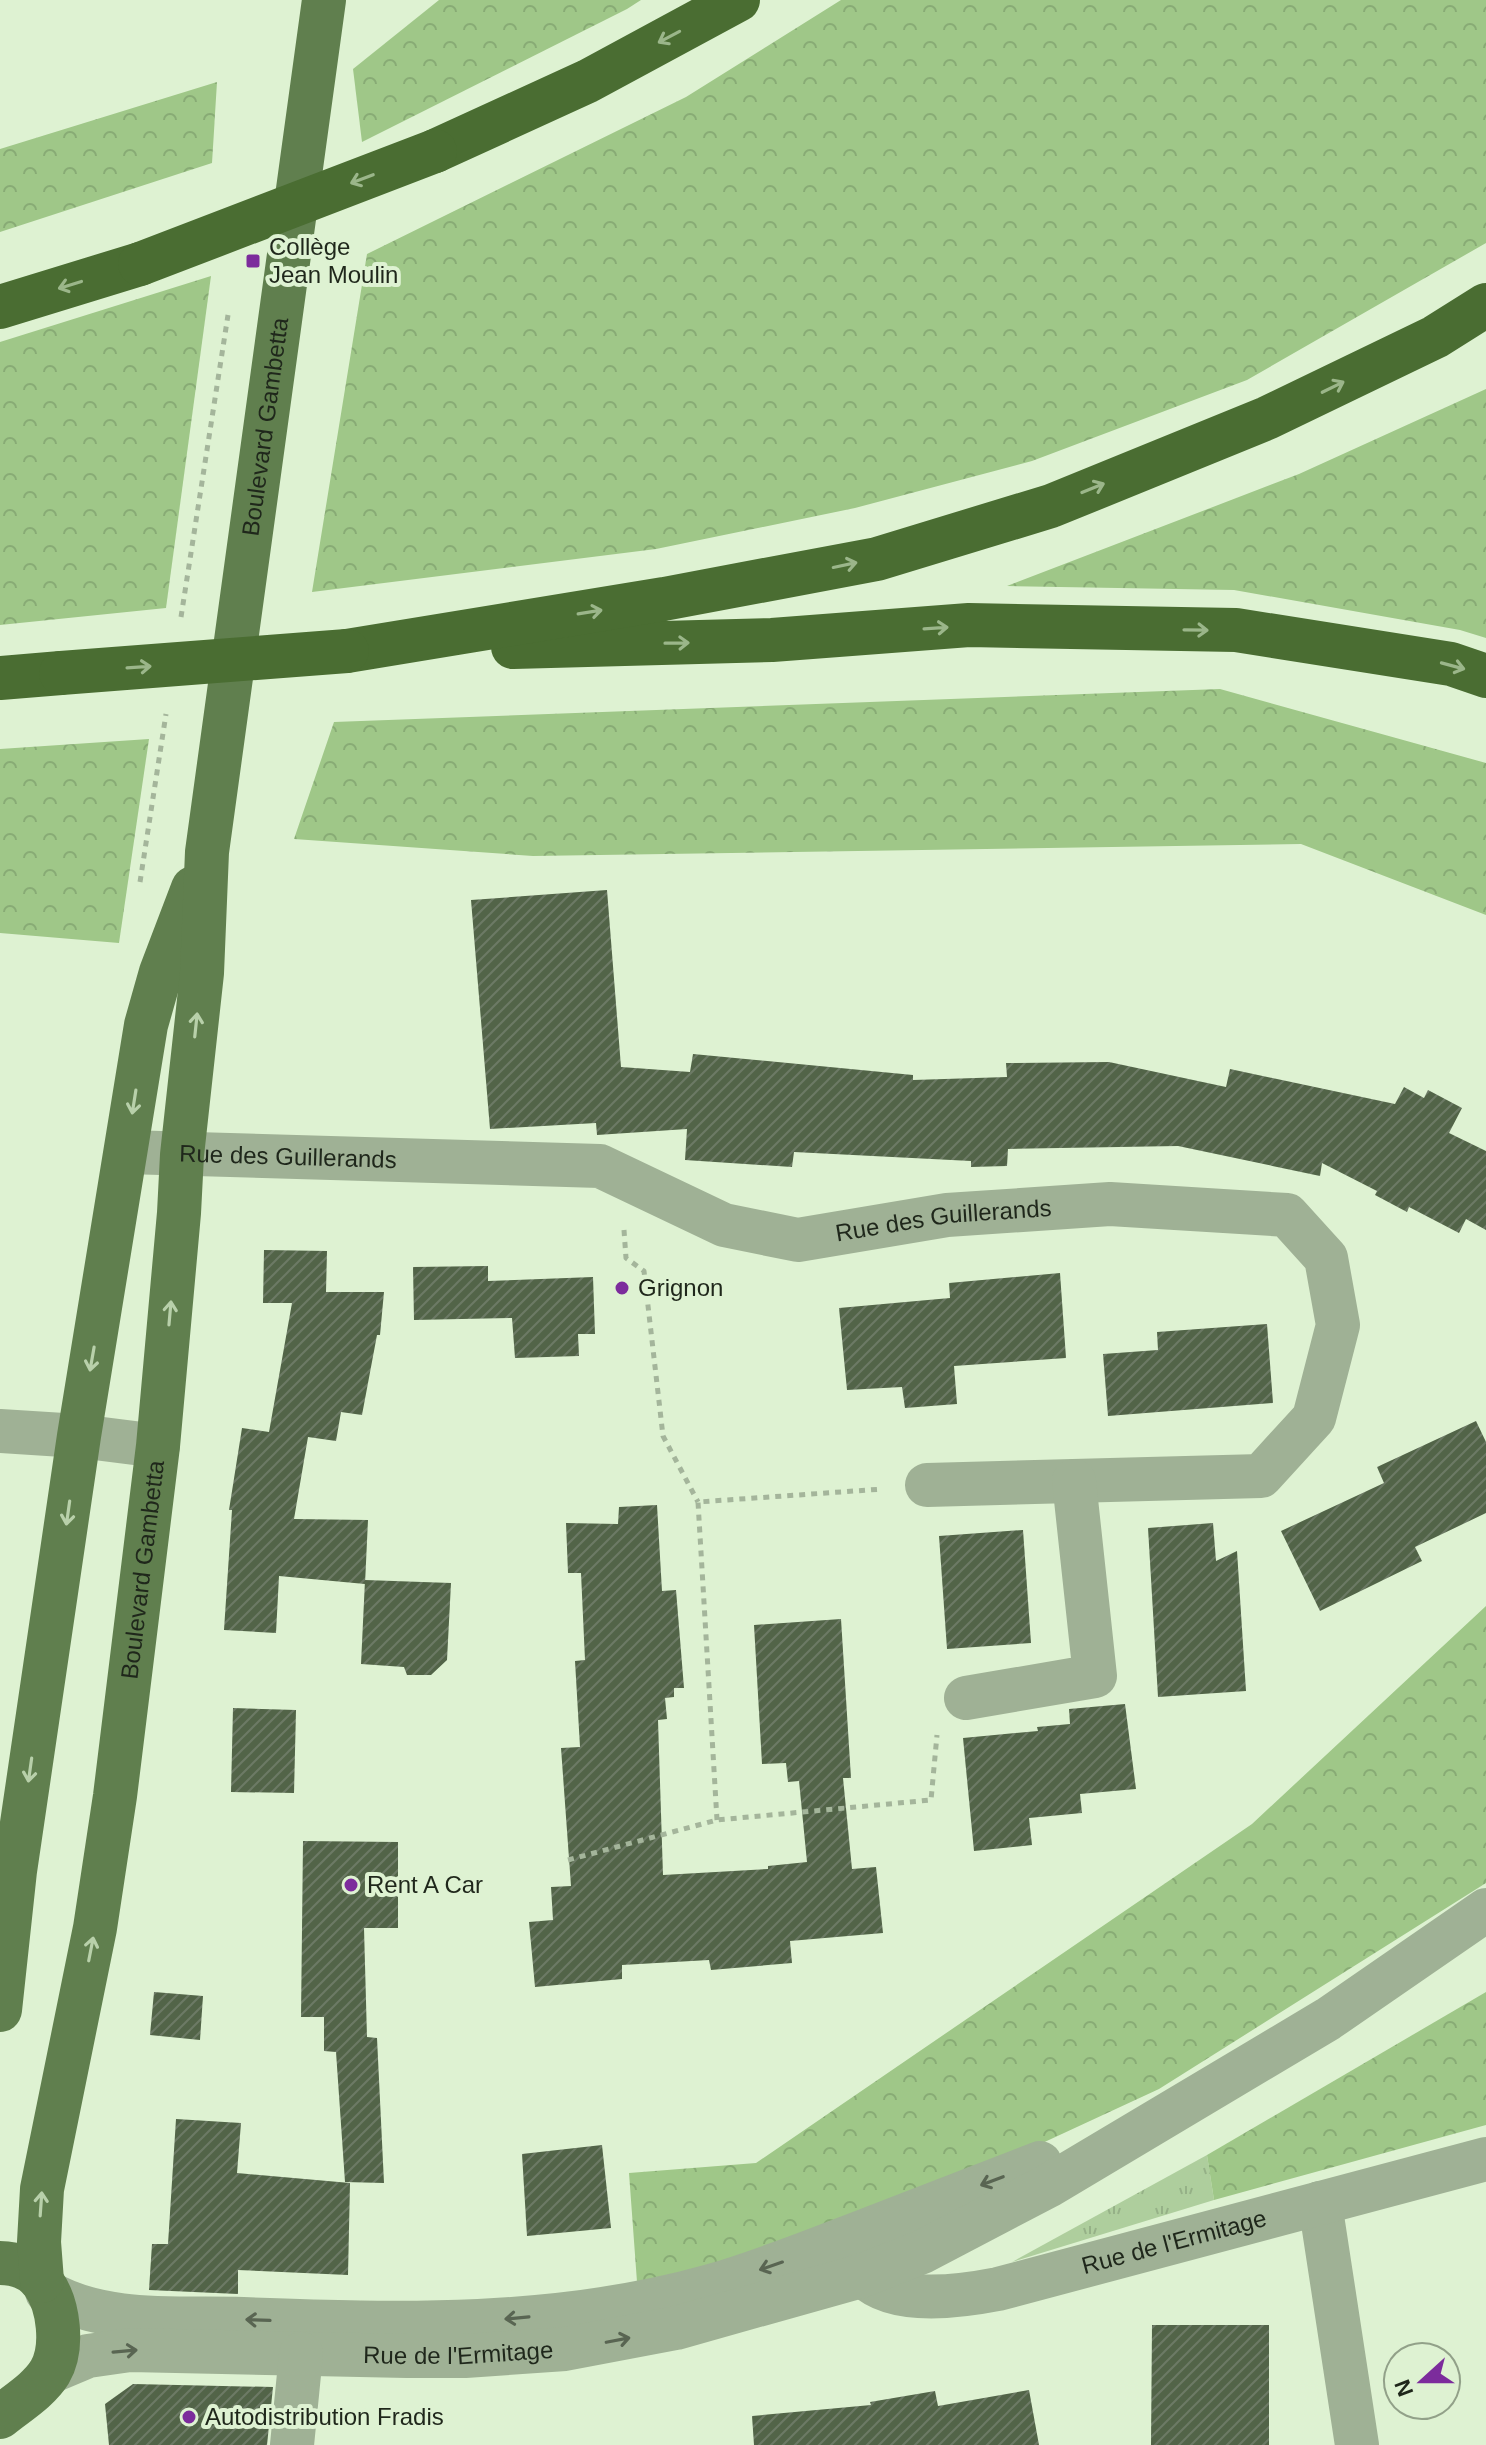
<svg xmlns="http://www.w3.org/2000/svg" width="1486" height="2445" viewBox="0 0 1486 2445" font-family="Helvetica,sans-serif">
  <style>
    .grass { fill: url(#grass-tufts) }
    .forest { fill: url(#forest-crowns) }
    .building { fill: url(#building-hatch) }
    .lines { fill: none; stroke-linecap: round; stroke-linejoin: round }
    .path { stroke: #a4b59b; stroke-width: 5; stroke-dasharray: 6 6; stroke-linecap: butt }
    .minor { stroke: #9fb195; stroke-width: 44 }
    .major { stroke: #607f4e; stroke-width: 44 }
    .highway { stroke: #4a6d32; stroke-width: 44 }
    .highway-bridge { stroke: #4a6d32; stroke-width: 44 }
    .oneway { stroke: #9bb68a }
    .oneway2 { stroke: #b8d0aa }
    .oneway3 { stroke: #596552 }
    .poi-dot { fill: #7c2c9c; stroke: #def2d2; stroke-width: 3 }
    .labels { text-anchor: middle; stroke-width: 8; stroke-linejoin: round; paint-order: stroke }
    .poi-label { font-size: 24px; fill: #1f271b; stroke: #def2d2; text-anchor: start }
    .street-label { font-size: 24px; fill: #1f271b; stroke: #def2d2 }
  </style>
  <defs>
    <pattern id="grass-tufts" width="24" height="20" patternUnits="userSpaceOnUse" patternTransform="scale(2)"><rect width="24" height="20" fill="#aece9d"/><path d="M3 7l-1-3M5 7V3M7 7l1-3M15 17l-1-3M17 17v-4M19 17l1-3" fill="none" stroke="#95b187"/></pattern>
    <pattern id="forest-crowns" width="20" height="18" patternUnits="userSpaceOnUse" patternTransform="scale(2)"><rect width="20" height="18" fill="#9fc788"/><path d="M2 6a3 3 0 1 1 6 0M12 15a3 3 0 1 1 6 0" fill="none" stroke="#88ab75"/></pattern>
    <pattern id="building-hatch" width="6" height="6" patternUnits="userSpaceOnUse" patternTransform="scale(2)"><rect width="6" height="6" fill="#526448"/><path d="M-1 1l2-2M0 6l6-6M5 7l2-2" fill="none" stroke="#6c7a65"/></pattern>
  </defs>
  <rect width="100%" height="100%" fill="#def2d2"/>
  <path class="grass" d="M1207 2155 1214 2200 1012 2262Z"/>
  <g class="forest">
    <path d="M439 0H641L627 9 362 142 353 69Z"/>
    <path d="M841 0H1486V243L1247 380 1032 461 855 508 656 549 312 592 367 254 686 97Z"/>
    <path d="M217 82 212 163 0 232V149Z"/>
    <path d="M211 276 166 608 0 625V342Z"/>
    <path d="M1486 389V638L1460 630 1234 590 1007 586 1299 474Z"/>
    <path d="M1220 689 1486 763V915L1301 844 533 856 294 839 334 722Z"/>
    <path d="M149 739 119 943 0 933V749Z"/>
    <path d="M1486 1606V1883L1159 2089 885 2216 699 2275 637 2282 629 2173 756 2163 1252 1824Z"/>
    <path d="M1486 1992V2125L1214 2200 1207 2155Z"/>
  </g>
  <g class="building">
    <path d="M607 890 621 1067 690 1072 693 1054 913 1075V1080L1007 1077 1006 1063 1109 1062 1226 1087 1230 1069 1395 1104 1404 1087 1424 1098 1428 1090 1462 1108 1449 1133 1486 1151V1230L1466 1219 1459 1233 1409 1207 1407 1212 1375 1195 1377 1191 1322 1163 1320 1176 1178 1146 1008 1149 1007 1166 971 1167V1161L794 1152 792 1167 685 1160 687 1129 597 1135 596 1123 490 1129 471 900Z"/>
    <path d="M264 1250 327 1251 326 1292H384L380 1335H377L362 1415 341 1412 336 1441 308 1437 294 1519 368 1520 365 1584 279 1576 276 1633 224 1630 232 1510H229L242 1428 269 1432 292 1303H263Z"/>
    <path d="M488 1266V1281L593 1277 595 1334H578L579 1356 515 1358 512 1318 414 1320 413 1267Z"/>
    <path d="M1060 1273 1066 1358 954 1366 957 1404 905 1408 902 1387 847 1390 839 1308 950 1298 949 1283Z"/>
    <path d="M1267 1324 1273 1403 1108 1416 1103 1354 1158 1350 1157 1332Z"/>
    <path d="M1476 1421 1486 1442V1513L1415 1547 1422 1561 1320 1611 1281 1531 1384 1483 1377 1467Z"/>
    <path d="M657 1505 662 1591 676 1590 684 1688H674V1697L665 1698 667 1719 658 1720 663 1875 768 1869V1866L807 1862 799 1781 788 1782 786 1763 762 1764 754 1625 841 1619 851 1778H843L852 1869 876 1867 883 1933 790 1941 792 1963 711 1970 709 1960 622 1965V1979L535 1987 529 1922 553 1920 551 1887 571 1886 561 1748 580 1747 575 1661 585 1660 581 1573H568L566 1523 618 1524 619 1507Z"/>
    <path d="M1213 1523 1216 1561 1237 1551 1246 1691 1158 1697 1148 1528Z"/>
    <path d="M1023 1530 1031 1643 947 1649 939 1536Z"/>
    <path d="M365 1580 451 1583 447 1660 431 1675H407L404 1667 361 1664Z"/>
    <path d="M1125 1704 1136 1789 1080 1794 1082 1813 1029 1818 1032 1845 974 1851 963 1738 1038 1731 1037 1727 1070 1724 1069 1709Z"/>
    <path d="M233 1708 296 1710 294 1793 231 1792Z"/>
    <path d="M303 1841 398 1842V1928H364L367 2037 377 2038 384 2183 345 2182 336 2052 324 2051V2017H301Z"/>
    <path d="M154 1992 203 1996 200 2040 150 2035Z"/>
    <path d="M176 2119 241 2123 237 2173 350 2183 348 2275 238 2270V2294L149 2290 152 2244H168Z"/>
    <path d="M602 2145 611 2228 527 2236 522 2154Z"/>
    <path d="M1152 2325H1269V2445H1151Z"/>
    <path d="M133 2384 273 2387 267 2445H109L105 2404Z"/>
    <path d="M1029 2390 1039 2445H754L752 2416 871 2405 870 2402 935 2391 938 2406Z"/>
  </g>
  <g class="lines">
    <g class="path">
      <path d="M181 617 228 315"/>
      <path d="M140 882 166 714"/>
      <path d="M624 1230 626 1258 644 1271 663 1436 698 1502"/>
      <path d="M717 1820 698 1502 883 1489"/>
      <path d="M568 1860 717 1820 931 1800 937 1735"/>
    </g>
    <g class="minor">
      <path id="s1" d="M126 1152 600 1166 724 1225 798 1240 947 1215 1110 1204 1287 1215 1326 1258 1338 1325 1314 1418 1261 1476 927 1485"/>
      <path d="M0 1431 79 1436 158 1446"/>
      <path d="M966 1698 1095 1676 1074 1481"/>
      <path d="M1320 2203 1357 2445"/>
      <path id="s2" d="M855 2262C876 2309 957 2297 998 2289L1486 2159"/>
      <path d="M47 2292C103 2325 179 2317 243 2319 399 2325 559 2329 711 2286 760 2272 807 2253 854 2235 916 2211 978 2187 1040 2163"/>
      <path id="s3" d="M50 2372 88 2356 130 2350 407 2356H465L565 2349 676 2328 861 2276 922 2252 1048 2186 1328 2019 1486 1910"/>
      <path d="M292 2445 301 2354"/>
    </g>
    <g class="major">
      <path d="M0 2010 15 1871 79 1436 146 1025 161 972 193 888"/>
      <path d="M0 2263C16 2263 33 2269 43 2283 59 2305 64 2348 50 2372 38 2391 17 2403 0 2417"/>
      <path id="s4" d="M42 2281 39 2242 42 2189 95 1928 115 1796 158 1446 179 1213 182 1155 202 973 207 852 324 0"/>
    </g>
    <g class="highway">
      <path d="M435 151 588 81 738 0"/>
      <path d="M0 307 140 264"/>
      <path d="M513 647 772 640 969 625 1236 630 1451 664 1486 676"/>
      <path d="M347 651 664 599 877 559 1051 506 1267 418 1435 337 1486 305"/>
      <path d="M0 678 61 673"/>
    </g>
    <g class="highway-bridge">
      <path d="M140 264 435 151"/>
      <path d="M61 673 347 651"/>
    </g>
  </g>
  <defs><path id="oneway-shaft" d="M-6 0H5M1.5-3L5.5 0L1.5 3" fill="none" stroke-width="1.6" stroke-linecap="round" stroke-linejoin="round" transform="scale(2)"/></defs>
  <g class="oneway">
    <use href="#oneway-shaft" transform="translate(669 37) rotate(152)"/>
    <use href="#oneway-shaft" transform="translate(362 179) rotate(159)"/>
    <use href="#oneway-shaft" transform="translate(70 285) rotate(163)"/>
    <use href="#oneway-shaft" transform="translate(1333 387) rotate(-26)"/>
    <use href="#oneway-shaft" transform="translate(1093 488) rotate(-22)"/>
    <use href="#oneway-shaft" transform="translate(845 565) rotate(-12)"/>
    <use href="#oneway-shaft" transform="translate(590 612) rotate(-9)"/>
    <use href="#oneway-shaft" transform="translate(936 628) rotate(-4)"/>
    <use href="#oneway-shaft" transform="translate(1196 630) rotate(1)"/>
    <use href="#oneway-shaft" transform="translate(677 643) rotate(-1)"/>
    <use href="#oneway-shaft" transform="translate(1453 666) rotate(15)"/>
    <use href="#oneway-shaft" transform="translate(139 667) rotate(-4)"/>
  </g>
  <g class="oneway2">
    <use href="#oneway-shaft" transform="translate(196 1025) rotate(-84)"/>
    <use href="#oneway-shaft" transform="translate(134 1102) rotate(99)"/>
    <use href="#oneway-shaft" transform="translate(170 1313) rotate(-85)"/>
    <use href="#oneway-shaft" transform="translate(92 1359) rotate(100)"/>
    <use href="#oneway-shaft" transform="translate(68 1513) rotate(98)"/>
    <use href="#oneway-shaft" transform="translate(30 1770) rotate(98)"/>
    <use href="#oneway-shaft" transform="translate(91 1949) rotate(-79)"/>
    <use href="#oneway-shaft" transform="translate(41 2204) rotate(-86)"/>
  </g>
  <g class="oneway3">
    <use href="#oneway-shaft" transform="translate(992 2181) rotate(159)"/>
    <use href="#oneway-shaft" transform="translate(771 2266) rotate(161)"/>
    <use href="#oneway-shaft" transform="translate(517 2318) rotate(175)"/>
    <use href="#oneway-shaft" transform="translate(258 2320) rotate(-178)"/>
    <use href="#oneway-shaft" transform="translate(618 2340) rotate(-11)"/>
    <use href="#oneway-shaft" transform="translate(125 2351) rotate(-5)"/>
  </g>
  <g class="poi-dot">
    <rect x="245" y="253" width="16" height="16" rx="4"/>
    <circle cx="622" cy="1288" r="8"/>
    <circle cx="351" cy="1885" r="8"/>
    <circle cx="189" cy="2417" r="8"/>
  </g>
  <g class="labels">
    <g class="poi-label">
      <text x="269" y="255">Collège<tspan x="269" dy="28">Jean Moulin</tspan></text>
      <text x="638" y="1296">Grignon</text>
      <text x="367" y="1893">Rent A Car</text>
      <text x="205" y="2425">Autodistribution Fradis</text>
    </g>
    <g class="street-label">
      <text dy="8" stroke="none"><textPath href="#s4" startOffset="1870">Boulevard Gambetta</textPath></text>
      <text dy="8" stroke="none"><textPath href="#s1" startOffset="162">Rue des Guillerands</textPath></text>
      <text dy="8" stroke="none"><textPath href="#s1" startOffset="834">Rue des Guillerands</textPath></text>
      <text dy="8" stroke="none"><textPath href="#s4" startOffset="720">Boulevard Gambetta</textPath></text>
      <text dy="8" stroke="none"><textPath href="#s2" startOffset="338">Rue de l'Ermitage</textPath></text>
      <text dy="8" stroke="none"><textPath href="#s3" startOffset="412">Rue de l'Ermitage</textPath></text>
    </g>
  </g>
  <g transform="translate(1422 2381) rotate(249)"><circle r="38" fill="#def2d2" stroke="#92a189" stroke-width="2"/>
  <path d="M0-6L14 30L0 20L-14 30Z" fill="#7c2c9c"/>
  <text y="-12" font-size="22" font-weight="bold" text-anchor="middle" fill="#1f271b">N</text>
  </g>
</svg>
